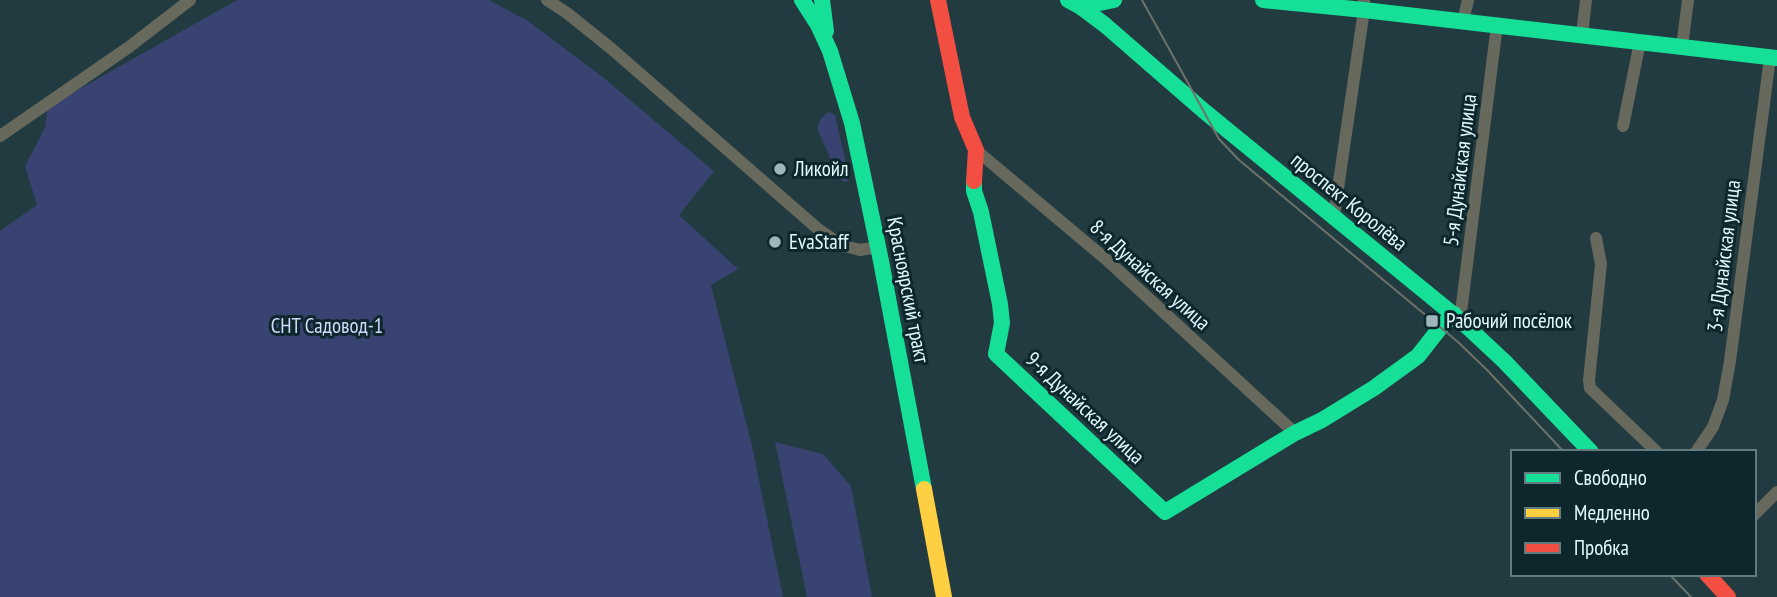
<svg xmlns="http://www.w3.org/2000/svg" width="1777" height="597" viewBox="0 0 1777 597" font-family="'PT Sans Narrow',sans-serif">
  <style>
    .green { fill: #384371 }
    .lines { fill: none; stroke-linecap: round; stroke-linejoin: round }
    .street { stroke: #67695d; stroke-width: 12 }
    .fast { stroke: #16e098; stroke-width: 16 }
    .slow { stroke: #ffcf43; stroke-width: 16 }
    .jam { stroke: #f24e42; stroke-width: 16 }
    .tram { stroke: #6d726b; stroke-width: 2 }
    .poi-dot { fill: #9eb6bc; stroke: #0e272c; stroke-width: 2.5 }
    .labels { text-anchor: middle; stroke-width: 6; stroke-linejoin: round; paint-order: stroke }
    .poi-label { font-size: 21px; fill: #e1f9ff; stroke: #0e272c; text-anchor: start }
    .street-label { font-size: 21px; fill: #e1f9ff; stroke: #0e272c }
    .park-label { font-size: 21px; fill: #d1d9fc; stroke: #0e272c }
  </style>
  <rect width="100%" height="100%" fill="#223b40"/>
  <g class="green">
    <path d="M237 0H489L528 21 604 78 714 171 679 215 738 269 711 285 752 446 783 597H0V231L37 205 25 166 45 128 48 107Z"/>
    <path d="M830 112 835 115 849 177 848 181 845 182 840 179 818 131C817 122 822 115 830 112Z"/>
    <path d="M775 442 823 454 851 486 872 597H807Z"/>
  </g>
  <g class="lines">
    <g class="street">
      <path d="M547 0 567 13 613 50 818 229 841 245 860 250 878 247"/>
      <path d="M1463 21 1468 0"/>
      <path d="M1582 35 1586 0"/>
      <path d="M1682 47 1688 0"/>
      <path d="M1623 126 1640 42"/>
      <path d="M0 136 129 47 190 0"/>
      <path d="M976 150 1108 261 1295 433"/>
      <path d="M1334 216 1364 10V0"/>
      <path d="M1596 238 1601 264 1589 380 1590 388 1657 452"/>
      <path d="M1460 320 1497 25"/>
      <path d="M1696 452 1713 427 1723 400 1730 361 1770 58"/>
      <path d="M1754 515 1777 492"/>
    </g>
    <g class="fast">
      <path d="M802 0 818 25 830 51 852 123 881 261 924 489"/>
      <path d="M822 0 826 31"/>
      <path d="M1068 0 1081 7 1105 25 1204 111 1460 320 1504 361 1591 452"/>
      <path d="M1263 0 1364 10 1777 58"/>
      <path d="M1081 7 1114 0"/>
      <path d="M974 181V191L981 212 1000 304 1002 323 996 354 1165 512 1295 433 1322 420 1374 388 1418 356 1440 328 1454 314"/>
    </g>
    <path class="slow" d="M924 489 944 597"/>
    <g class="jam">
      <path d="M938 0 962 117 976 150 974 181"/>
      <path d="M1707 574 1728 597"/>
    </g>
    <g class="tram">
      <path d="M1142 0 1219 139 1239 160 1458 342 1488 371 1564 452"/>
      <path d="M1669 574 1691 597"/>
    </g>
  </g>
  <g class="poi-dot">
    <circle cx="780" cy="169" r="7"/>
    <circle cx="775" cy="242" r="7"/>
    <rect x="1425" y="314" width="14" height="14" rx="3.5"/>
  </g>
  <g class="labels">
    <g class="poi-label">
      <text x="794" y="176">Ликойл</text>
      <text x="789" y="249">EvaStaff</text>
      <text x="1446" y="328">Рабочий посёлок</text>
    </g>
    <g class="street-label">
      <text transform="translate(1460 170) rotate(-83)" y="7">5-я Дунайская улица</text>
      <text transform="translate(1349 202) rotate(39)" y="7">проспект Королёва</text>
      <text transform="translate(1724 256) rotate(-83)" y="7">3-я Дунайская улица</text>
      <text transform="translate(1150 275) rotate(42)" y="7">8-я Дунайская улица</text>
      <text transform="translate(908 290) rotate(79)" y="7">Красноярский тракт</text>
      <text transform="translate(1085 408) rotate(43)" y="7">9-я Дунайская улица</text>
    </g>
    <g class="park-label">
      <text x="327" y="333">СНТ Садовод-1</text>
    </g>
  </g>
  <rect x="1511" y="450" width="245" height="126" fill="#0e272c" stroke="#627b80" stroke-width="2"/>
  <rect x="1525" y="473" width="35" height="10" fill="#16e098" stroke="#627b80" stroke-width="2"/>
  <text x="1574" y="485" font-size="21" fill="#e1f9ff">Свободно</text>
  <rect x="1525" y="508" width="35" height="10" fill="#ffcf43" stroke="#627b80" stroke-width="2"/>
  <text x="1574" y="520" font-size="21" fill="#e1f9ff">Медленно</text>
  <rect x="1525" y="543" width="35" height="10" fill="#f24e42" stroke="#627b80" stroke-width="2"/>
  <text x="1574" y="555" font-size="21" fill="#e1f9ff">Пробка</text>
</svg>
